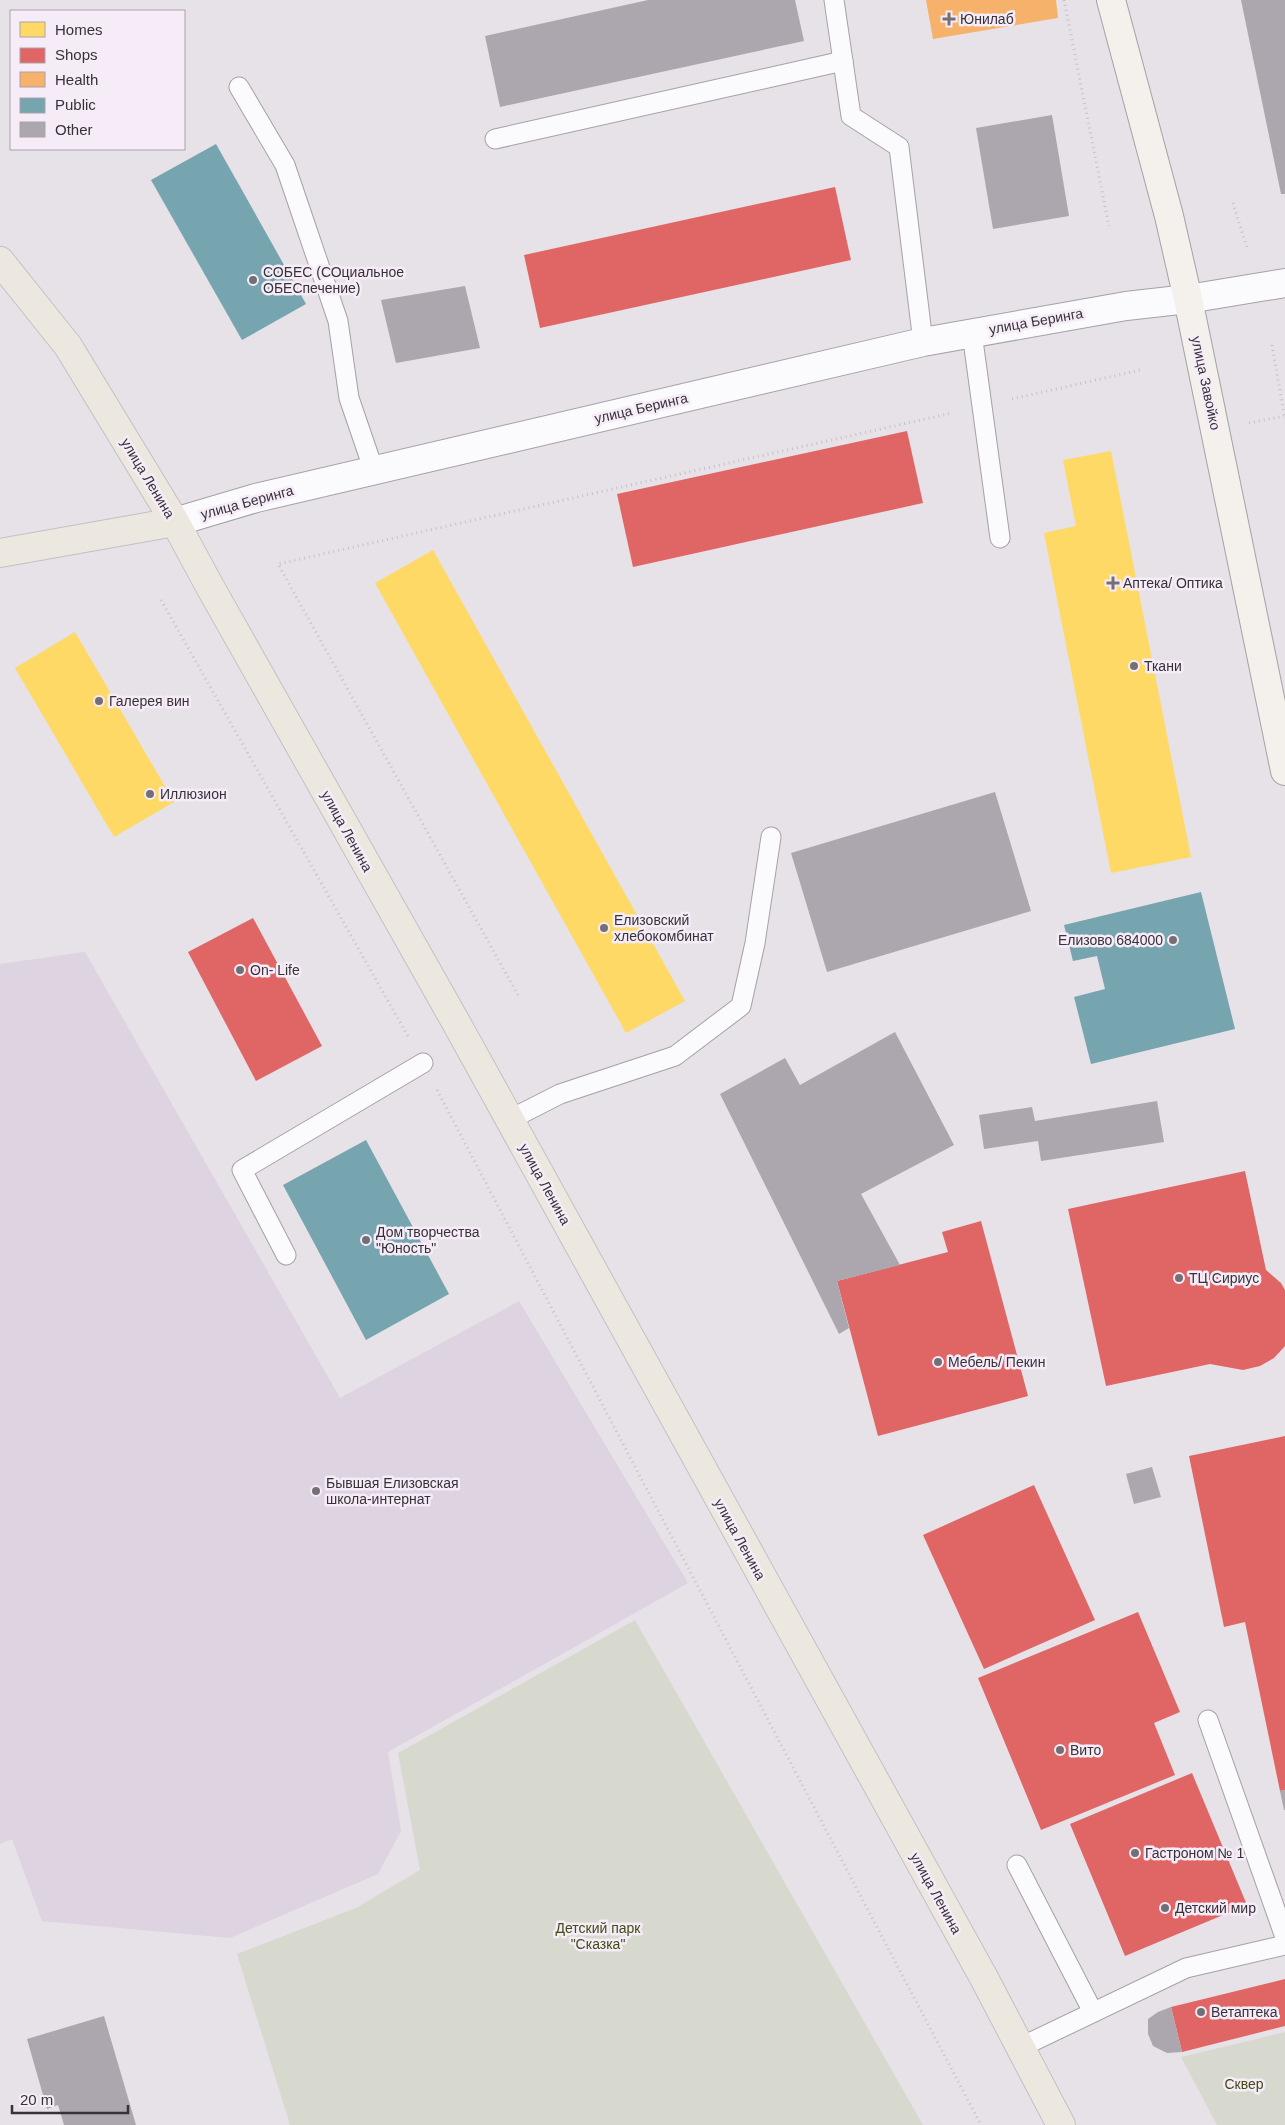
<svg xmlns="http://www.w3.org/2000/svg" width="1285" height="2125" viewBox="0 0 1285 2125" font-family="Helvetica,sans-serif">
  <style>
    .built { fill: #ded3e1 }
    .green { fill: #d8d9ce }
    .homes { fill: #ffd966 }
    .shops { fill: #e06666 }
    .health { fill: #f6b26b }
    .public { fill: #76a5af }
    .building { fill: #aca6af }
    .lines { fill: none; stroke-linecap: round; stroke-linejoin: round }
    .service-casing { stroke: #a5a1a5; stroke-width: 21 }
    .tertiary-casing { stroke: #a5a1a5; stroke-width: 30 }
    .secondary-casing { stroke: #a5a1a5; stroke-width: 30 }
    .primary-casing { stroke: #c3c0c4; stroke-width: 30 }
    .path { stroke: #c5c2c6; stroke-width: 3; stroke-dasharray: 1 4; stroke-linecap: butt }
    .service { stroke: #fbfafc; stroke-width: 19 }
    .tertiary { stroke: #fbfafc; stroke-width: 28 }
    .secondary { stroke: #f4f1ed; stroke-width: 28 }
    .primary { stroke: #ece8df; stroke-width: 28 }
    .poi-dot { fill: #746f75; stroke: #f6ecf8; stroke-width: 2 }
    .labels { text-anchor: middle; stroke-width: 5; stroke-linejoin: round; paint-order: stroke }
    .poi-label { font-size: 14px; fill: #363237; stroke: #f6ecf8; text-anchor: start }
    .street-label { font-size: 14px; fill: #363237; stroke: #f6ecf8 }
    .park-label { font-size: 14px; fill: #424b13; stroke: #f6ecf8 }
  </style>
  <rect width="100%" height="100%" fill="#e7e1e8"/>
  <path class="built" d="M85 952 340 1398 519 1301 688 1583 388 1752 401 1831 378 1874 230 1938 42 1921 12 1839 0 1844V964Z"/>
  <g class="green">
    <path d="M635 1620 923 2125H290L237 1954 356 1908 420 1870 398 1753Z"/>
    <path d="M1285 2032V2125H1217L1181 2057Z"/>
  </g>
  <g class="homes">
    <path d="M1111 451 1191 857 1111 873 1044 533 1076 526 1063 460Z"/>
    <path d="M433 550 685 1001 626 1033 375 583Z"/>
    <path d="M75 632 174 802 114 837 15 668Z"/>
  </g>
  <g class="shops">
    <path d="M835 187 851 260 540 328 524 255Z"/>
    <path d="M907 431 923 503 633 567 617 494Z"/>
    <path d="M253 918 322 1046 256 1081 188 952Z"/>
    <path d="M1245 1171 1266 1270 1281 1283 1285 1290V1346L1274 1358 1260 1366 1243 1370 1210 1364 1106 1386 1068 1209Z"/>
    <path d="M981 1221 1028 1396 878 1436 837 1281 948 1252 942 1232Z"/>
    <path d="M1285 1436V1790L1280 1791 1245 1622 1224 1627 1189 1456Z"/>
    <path d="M1034 1485 1095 1620 984 1669 923 1535Z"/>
    <path d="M1138 1612 1180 1712 1154 1723 1175 1775 1041 1830 978 1678Z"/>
    <path d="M1192 1773 1247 1905 1125 1956 1070 1824Z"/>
    <path d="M1285 1979V2026L1182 2052 1171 2007Z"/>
  </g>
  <path class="health" d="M926 0H1056L1058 18 933 39Z"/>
  <g class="public">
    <path d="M216 144 306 304 242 340 151 180Z"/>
    <path d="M1201 892 1235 1029 1091 1064 1074 997 1105 989 1097 956 1073 961 1064 925Z"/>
    <path d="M366 1140 449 1294 366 1340 283 1185Z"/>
  </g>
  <g class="building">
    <path d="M648 0H795L804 41 500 107 485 36Z"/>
    <path d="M1241 0H1285V194H1281Z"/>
    <path d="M1052 115 1069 216 993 229 976 128Z"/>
    <path d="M465 286 480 348 396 363 381 300Z"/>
    <path d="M995 792 1031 911 827 972 791 853Z"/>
    <path d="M895 1032 954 1145 861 1194 900 1265 837 1281 849 1328 839 1334 720 1094 785 1058 800 1085Z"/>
    <path d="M1157 1101 1164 1142 1041 1161 1038 1141 984 1149 979 1115 1032 1107 1035 1121Z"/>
    <path d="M1152 1467 1161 1497 1134 1504 1126 1474Z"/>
    <path d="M1285 1790V1810H1284L1280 1791Z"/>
    <path d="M1171 2007 1182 2052 1167 2053 1153 2046 1148 2034V2019L1158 2012Z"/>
    <path d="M104 2016 136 2125H64L58 2105 47 2109 27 2039Z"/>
  </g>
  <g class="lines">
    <g class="service-casing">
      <g id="service">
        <path d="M834 0 851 116 899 147 923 342"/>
        <path d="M239 87 285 165 338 321 349 398 374 471"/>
        <path d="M495 139 843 61"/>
        <path d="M972 333 1000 538"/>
        <path d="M509 1120 560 1094 675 1056 741 1006 755 943 771 837"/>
        <path d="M286 1255 242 1170 423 1063"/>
        <path d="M1208 1720 1285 1937"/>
        <path d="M1017 1865 1093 2012"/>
        <path d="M1021 2047 1186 1968 1285 1945"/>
      </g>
    </g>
    <g class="tertiary-casing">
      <path id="tertiary" d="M175 522 256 498 923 342 1126 306 1188 299 1285 283"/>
    </g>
    <g class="secondary-casing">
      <path id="secondary" d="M1111 0 1169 216 1188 299 1285 771"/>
    </g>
    <g class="primary-casing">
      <g id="primary">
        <path d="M0 261 68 346 175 522 209 585 458 1026 984 1978 1061 2125"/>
        <path d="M0 553 175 522"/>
      </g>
    </g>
    <g class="path">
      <path d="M1064 0 1109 226"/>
      <path d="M1233 203 1247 248"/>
      <path d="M1272 345 1285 419"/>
      <path d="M1012 399 1140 370"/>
      <path d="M1249 423 1284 416"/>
      <path d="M161 600 409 1038"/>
      <path d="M518 995 278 564 952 413"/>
      <path d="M437 1090 981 2125"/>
    </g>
    <use href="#service" class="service"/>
    <use href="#tertiary" class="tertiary"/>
    <use href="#secondary" class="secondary"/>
    <use href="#primary" class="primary"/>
  </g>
  <g class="poi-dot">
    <path d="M946.5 11.5h5v5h5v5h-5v5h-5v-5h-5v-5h5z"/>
    <circle cx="253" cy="280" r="5"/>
    <path d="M1110.5 575.5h5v5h5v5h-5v5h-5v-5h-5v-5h5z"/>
    <circle cx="1134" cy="666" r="5"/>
    <circle cx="99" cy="701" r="5"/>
    <circle cx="150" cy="794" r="5"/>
    <circle cx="604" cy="928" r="5"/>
    <circle cx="1173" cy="940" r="5"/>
    <circle cx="240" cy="970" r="5"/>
    <circle cx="366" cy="1240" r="5"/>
    <circle cx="1179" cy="1278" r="5"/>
    <circle cx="938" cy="1362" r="5"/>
    <circle cx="316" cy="1491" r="5"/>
    <circle cx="1060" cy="1750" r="5"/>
    <circle cx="1135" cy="1853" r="5"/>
    <circle cx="1165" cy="1908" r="5"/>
    <circle cx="1201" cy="2012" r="5"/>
  </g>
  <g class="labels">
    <g class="poi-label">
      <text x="960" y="24">Юнилаб</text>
      <text x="263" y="277">СОБЕС (СОциальное<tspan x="263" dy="16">ОБЕСпечение)</tspan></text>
      <text x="1123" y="588">Аптека/ Оптика</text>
      <text x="1144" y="671">Ткани</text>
      <text x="109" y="706">Галерея вин</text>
      <text x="160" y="799">Иллюзион</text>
      <text x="614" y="925">Елизовский<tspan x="614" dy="16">хлебокомбинат</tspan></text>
      <text x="1163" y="945" text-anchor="end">Елизово 684000</text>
      <text x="250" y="975">On- Life</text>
      <text x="376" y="1237">Дом творчества<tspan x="376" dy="16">"Юность"</tspan></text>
      <text x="1189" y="1283">ТЦ Сириус</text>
      <text x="948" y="1367">Мебель/ Пекин</text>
      <text x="326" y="1488">Бывшая Елизовская<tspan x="326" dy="16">школа-интернат</tspan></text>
      <text x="1070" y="1755">Вито</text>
      <text x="1145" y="1858">Гастроном № 1</text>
      <text x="1175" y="1913">Детский мир</text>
      <text x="1211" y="2017">Ветаптека</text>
    </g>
    <g class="street-label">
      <text transform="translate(1036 321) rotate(-10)" y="5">улица Беринга</text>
      <text transform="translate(1206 383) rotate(78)" y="5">улица Завойко</text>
      <text transform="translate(641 408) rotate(-13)" y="5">улица Беринга</text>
      <text transform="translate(148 478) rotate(59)" y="5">улица Ленина</text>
      <text transform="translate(247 502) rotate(-15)" y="5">улица Беринга</text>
      <text transform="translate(347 831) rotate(61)" y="5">улица Ленина</text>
      <text transform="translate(545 1184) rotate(61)" y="5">улица Ленина</text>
      <text transform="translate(740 1539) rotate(61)" y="5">улица Ленина</text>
      <text transform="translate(936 1893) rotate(61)" y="5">улица Ленина</text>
    </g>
    <g class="park-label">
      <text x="598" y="1933">Детский парк<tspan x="598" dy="16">"Сказка"</tspan></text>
      <text x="1244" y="2089">Сквер</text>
    </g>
  </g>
  <rect x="10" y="10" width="175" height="140" fill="#f6ecf8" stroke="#a9a2ab"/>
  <rect x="20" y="22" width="25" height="15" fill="#ffd966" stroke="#a9a2ab"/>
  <text x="55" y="35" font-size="15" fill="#363237">Homes</text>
  <rect x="20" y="48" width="25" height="15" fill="#e06666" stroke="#a9a2ab"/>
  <text x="55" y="60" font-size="15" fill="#363237">Shops</text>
  <rect x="20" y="72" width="25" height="15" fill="#f6b26b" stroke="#a9a2ab"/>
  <text x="55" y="85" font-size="15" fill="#363237">Health</text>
  <rect x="20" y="98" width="25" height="15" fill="#76a5af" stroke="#a9a2ab"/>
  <text x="55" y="110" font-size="15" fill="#363237">Public</text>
  <rect x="20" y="122" width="25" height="15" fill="#aca6af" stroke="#a9a2ab"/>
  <text x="55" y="135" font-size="15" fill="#363237">Other</text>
  <path d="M12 2105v8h116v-8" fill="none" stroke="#363237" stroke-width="2.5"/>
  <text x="20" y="2105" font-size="15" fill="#363237" stroke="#f6ecf8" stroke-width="4" paint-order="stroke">20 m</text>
</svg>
